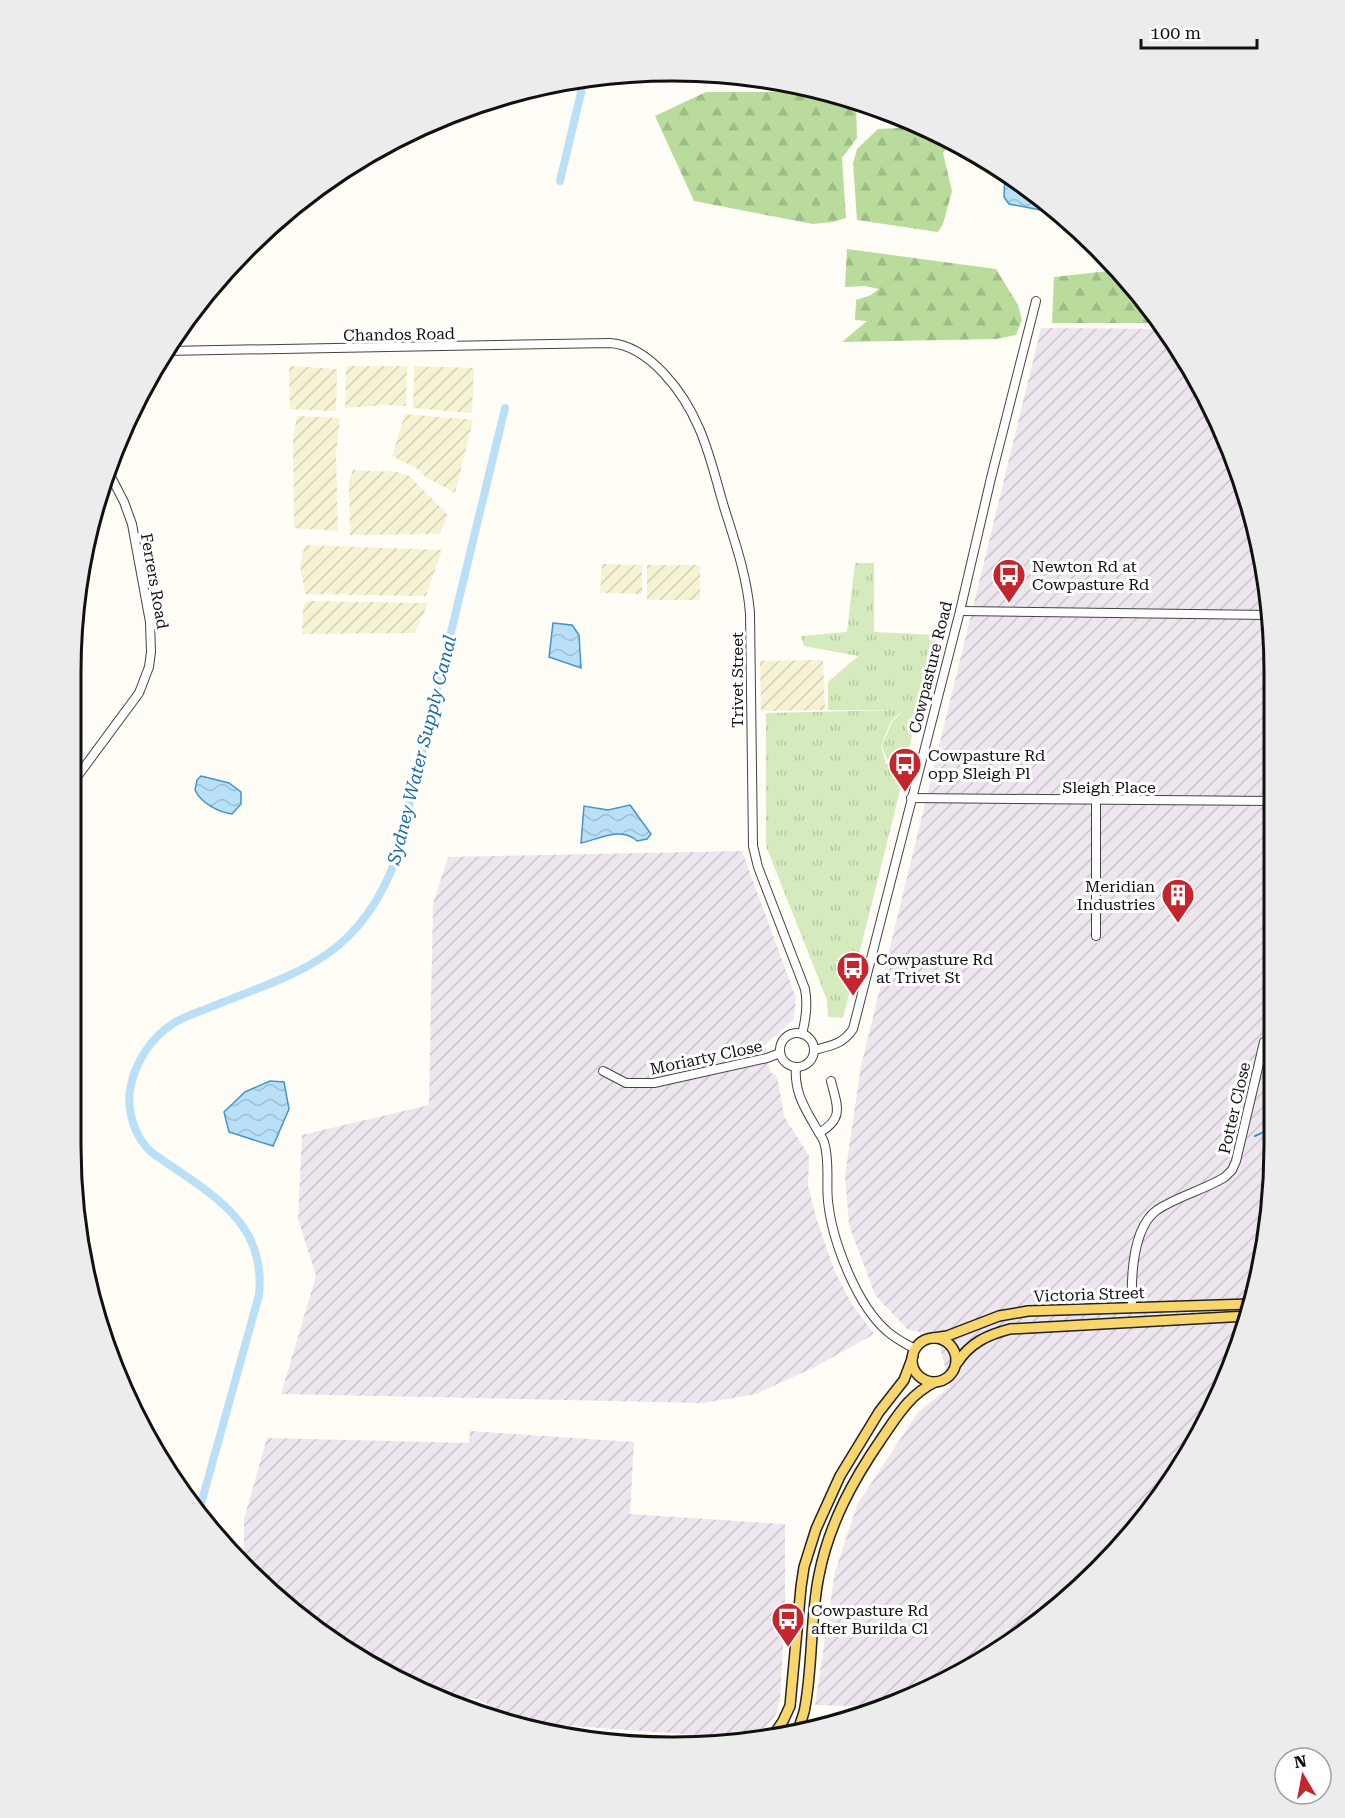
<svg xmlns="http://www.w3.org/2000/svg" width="1345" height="1818" viewBox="0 0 1345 1818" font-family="'Roboto Serif',serif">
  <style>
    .industrial { fill: url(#industrial-furrows) }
    .farmland { fill: url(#farmland-furrows) }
    .grass { fill: url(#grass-tufts) }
    .forest { fill: url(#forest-firs) }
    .water { fill: url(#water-waves); stroke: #3f96cf; stroke-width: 1.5 }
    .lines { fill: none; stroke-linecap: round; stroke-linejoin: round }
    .stream { stroke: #3f96cf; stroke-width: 2 }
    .canal { stroke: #b9e0f7; stroke-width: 8 }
    .minor-casing { stroke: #444; stroke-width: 10 }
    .major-casing { stroke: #222; stroke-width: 12 }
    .minor { stroke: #fff; stroke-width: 8 }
    .major { stroke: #f9d66b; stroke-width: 9 }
    .labels { text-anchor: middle; stroke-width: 6; stroke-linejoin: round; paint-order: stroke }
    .street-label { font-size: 16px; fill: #111; stroke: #fff }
    .poi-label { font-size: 16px; fill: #111; stroke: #fff; text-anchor: start }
    .water-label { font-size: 18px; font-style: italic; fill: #1768a6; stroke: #fff }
    .rim { fill: none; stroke: #111; stroke-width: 3 }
  </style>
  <defs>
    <pattern id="industrial-furrows" width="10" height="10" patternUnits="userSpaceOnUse" patternTransform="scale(1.5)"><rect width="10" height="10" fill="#eee6ef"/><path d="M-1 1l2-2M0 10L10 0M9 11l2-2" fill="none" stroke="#cbc4cc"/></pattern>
    <pattern id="farmland-furrows" width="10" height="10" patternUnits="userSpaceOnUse" patternTransform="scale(1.5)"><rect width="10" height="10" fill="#f6f3d4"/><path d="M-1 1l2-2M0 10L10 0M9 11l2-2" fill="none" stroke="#d2cfb5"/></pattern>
    <pattern id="grass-tufts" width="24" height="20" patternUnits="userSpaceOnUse" patternTransform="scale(1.5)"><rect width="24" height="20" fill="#d5ebbd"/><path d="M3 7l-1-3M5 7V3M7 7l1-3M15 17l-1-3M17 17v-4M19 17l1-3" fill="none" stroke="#b6c8a1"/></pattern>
    <pattern id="forest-firs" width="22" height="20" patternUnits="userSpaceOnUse" patternTransform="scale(1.5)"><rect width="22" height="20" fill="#b9dc9c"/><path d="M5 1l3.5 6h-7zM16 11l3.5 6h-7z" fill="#9ebc85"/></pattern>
    <pattern id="water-waves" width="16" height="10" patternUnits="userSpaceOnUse" patternTransform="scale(1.5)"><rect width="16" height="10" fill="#b9e0f7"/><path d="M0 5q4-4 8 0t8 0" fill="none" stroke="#9ebfd3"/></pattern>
  </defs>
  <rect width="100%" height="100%" fill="#fffdf5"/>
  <g class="industrial">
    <path d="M1041 328 1163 329 1229 442 1269 594 1273 1185 1243 1339 1194 1446 1125 1542 1039 1623 903 1702 883 1707 815 1705 835 1572 857 1505 918 1412 950 1387 937 1335 908 1330 875 1295 849 1225 845 1175 861 1066Z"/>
    <path d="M742 851 796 998 794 1019 765 1045 770 1072 775 1075 778 1081 784 1116 809 1156 808 1186 816 1217 835 1272 853 1306 874 1334 817 1366 756 1394 704 1403 281 1394 316 1276 298 1219 302 1135 429 1105 433 904 448 857Z"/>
    <path d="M470 1431 634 1442 630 1514 785 1524V1610L780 1701 776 1714 766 1727 750 1736 741 1738 516 1722 498 1715 486 1703 478 1699 452 1697 451 1704 407 1686 275 1598 246 1564 244 1557V1519L267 1438 469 1443Z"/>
  </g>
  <g class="farmland">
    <path d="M289 366 337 369 336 411 290 409Z"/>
    <path d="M346 366H407L406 406 385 405 345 408Z"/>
    <path d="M414 366 474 368 472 413 413 408Z"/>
    <path d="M405 414 473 420 455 493 426 477 416 468 392 456Z"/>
    <path d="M297 416 340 418 336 453 338 531 294 528 293 437Z"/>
    <path d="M353 470 397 472 409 476 448 515 440 534 350 535 349 481Z"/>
    <path d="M305 545 442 550 426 596 305 594 300 565Z"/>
    <path d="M602 564 642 565V594L600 593Z"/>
    <rect x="647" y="565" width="53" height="35"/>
    <path d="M307 601 428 603 415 633 302 634 303 607Z"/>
    <path d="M823 660 825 710 761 711 760 661Z"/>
  </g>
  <path class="grass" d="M855 563H874V632L937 635 907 757 888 762 882 746 892 722 905 709 891 721 881 746 886 764 908 759 843 1018 828 1017 827 1000 766 846V713L896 710H828V682L858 656 804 646 801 636 847 632Z"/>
  <g class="forest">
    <path d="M706 92H823L856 100 857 138 842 158 846 218 833 222 813 224 694 201 655 116Z"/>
    <path d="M920 127 952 141 943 153 952 191 943 224 938 232 857 220 853 163 857 149 878 129Z"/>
    <path d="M847 249 996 269 1018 305 1022 320 1016 335 996 339 842 342 867 321 855 320 856 300 871 295 879 289 865 286 845 287Z"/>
    <path d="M1117 270 1150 306 1160 323H1052L1054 277Z"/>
  </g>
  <g class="water">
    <path d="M1005 173 1061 214 1009 204 1004 197Z"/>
    <path d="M553 623 572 625 579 635 581 668 549 657Z"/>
    <path d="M201 776 229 783 241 792V804L232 814C218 812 201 803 195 790L197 780Z"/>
    <path d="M630 805 651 834 647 839 637 841C622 826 599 839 581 843L584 806 608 810Z"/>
    <path d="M270 1081 284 1082 289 1109 273 1146 229 1132 224 1112 245 1092Z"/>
  </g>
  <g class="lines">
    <path class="stream" d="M1255 1136 1273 1128"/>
    <g class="canal">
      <path d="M560 181 584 80"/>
      <path d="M199 1511 259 1295C267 1218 205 1191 151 1152 135 1137 127 1113 130 1090 134 1064 151 1037 174 1023 185 1016 199 1012 211 1007 249 991 293 978 327 954 362 930 383 895 397 856L505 408"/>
    </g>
    <g class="minor-casing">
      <g id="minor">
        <path d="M165 351 610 343C650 346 684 393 699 428 710 453 716 480 724 507 735 542 747 576 750 613L753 846 758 867 805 989C808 1005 806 1019 802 1034"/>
        <path d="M960 611 1269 615"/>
        <path d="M71 785 139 693 149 667 151 652 150 622 132 524 124 502 107 469"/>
        <path d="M911 798 1271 801"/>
        <path d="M1096 936V800"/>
        <circle cx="797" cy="1050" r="17"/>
        <path d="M814 1050C831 1046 843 1044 853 1029L960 611 991 478 1036 301"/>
        <path d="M796 1067C794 1091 804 1107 815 1126 818 1131 822 1137 824 1142 830 1161 826 1182 828 1201 832 1241 857 1306 888 1332 896 1339 906 1344 915 1349"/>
        <path d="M603 1071 626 1083H654L767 1058 780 1053"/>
        <path d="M819 1133C845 1118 837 1106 831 1081"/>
        <path d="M1132 1307C1131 1280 1132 1228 1157 1210 1178 1196 1204 1190 1225 1177L1232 1170 1236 1161 1264 1042"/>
        <path d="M569 1737 647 1742"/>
      </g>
    </g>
    <g class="major-casing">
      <g id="major">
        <path d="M933 1338 947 1336 999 1316 1028 1311 1250 1304"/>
        <circle cx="934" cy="1360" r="22"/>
        <path d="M957 1363C970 1343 987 1335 1010 1329L1247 1316"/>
        <path d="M799 1729C800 1722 804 1715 805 1707 813 1664 810 1618 819 1575 829 1524 853 1480 882 1438 898 1415 909 1395 935 1382"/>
        <path d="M773 1736 783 1721 790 1706 801 1587 804 1567 816 1529 840 1476 879 1412 904 1380 913 1356"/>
      </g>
    </g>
    <use href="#minor" class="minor"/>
    <use href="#major" class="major"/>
  </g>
  <defs>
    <g id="bus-pin" transform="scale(1.725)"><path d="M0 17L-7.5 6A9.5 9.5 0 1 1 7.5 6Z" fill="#c4262e" stroke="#fff"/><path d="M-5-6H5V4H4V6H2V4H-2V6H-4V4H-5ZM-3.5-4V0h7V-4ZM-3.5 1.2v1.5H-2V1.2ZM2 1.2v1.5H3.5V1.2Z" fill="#fff"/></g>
    <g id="building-pin" transform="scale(1.725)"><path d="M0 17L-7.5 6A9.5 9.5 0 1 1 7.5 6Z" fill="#c4262e" stroke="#fff"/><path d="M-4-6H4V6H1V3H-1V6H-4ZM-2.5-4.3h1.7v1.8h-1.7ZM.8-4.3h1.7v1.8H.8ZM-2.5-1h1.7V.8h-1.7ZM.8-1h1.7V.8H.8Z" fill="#fff"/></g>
  </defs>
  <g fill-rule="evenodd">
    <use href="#bus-pin" x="1009" y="575"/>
    <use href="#bus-pin" x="905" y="764"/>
    <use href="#building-pin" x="1178" y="895"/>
    <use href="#bus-pin" x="853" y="968"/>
    <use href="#bus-pin" x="788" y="1619"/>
  </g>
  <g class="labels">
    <g class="street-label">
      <text transform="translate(399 334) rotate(-1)" y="6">Chandos Road</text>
      <text transform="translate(155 581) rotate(80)" y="6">Ferrers Road</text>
      <text transform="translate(930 667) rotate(-76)" y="6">Cowpasture Road</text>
      <text transform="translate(737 680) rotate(-90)" y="6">Trivet Street</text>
      <text x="1109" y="793">Sleigh Place</text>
      <text transform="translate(706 1057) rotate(-12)" y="6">Moriarty Close</text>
      <text transform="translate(1234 1108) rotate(-77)" y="6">Potter Close</text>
      <text transform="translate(1089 1294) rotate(-2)" y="6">Victoria Street</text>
    </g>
    <g class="poi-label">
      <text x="1032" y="572">Newton Rd at<tspan x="1032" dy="18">Cowpasture Rd</tspan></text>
      <text x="928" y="761">Cowpasture Rd<tspan x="928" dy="18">opp Sleigh Pl</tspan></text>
      <text x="1155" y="892" text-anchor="end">Meridian<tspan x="1155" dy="18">Industries</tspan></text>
      <text x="876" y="965">Cowpasture Rd<tspan x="876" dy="18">at Trivet St</tspan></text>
      <text x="811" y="1616">Cowpasture Rd<tspan x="811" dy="18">after Burilda Cl</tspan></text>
    </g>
    <g class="water-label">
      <text transform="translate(422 750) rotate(-76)" y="6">Sydney Water Supply Canal</text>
    </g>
  </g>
  <path d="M0 0H1345V1818H0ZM672 81H673A591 591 0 0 1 1264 672V1146A591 591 0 0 1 673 1737H672A591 591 0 0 1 81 1146V672A591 591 0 0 1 672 81Z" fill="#ececec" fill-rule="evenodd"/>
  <path class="rim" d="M672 81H673A591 591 0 0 1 1264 672V1146A591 591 0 0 1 673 1737H672A591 591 0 0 1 81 1146V672A591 591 0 0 1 672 81Z"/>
  <g transform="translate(1303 1776) rotate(350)"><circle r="28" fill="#ffffff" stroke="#a0a0a0" stroke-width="1.5"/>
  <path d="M0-4.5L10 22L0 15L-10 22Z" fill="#c4262e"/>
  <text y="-9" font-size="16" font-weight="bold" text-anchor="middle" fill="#111111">N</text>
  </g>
  <path d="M1141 39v9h116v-9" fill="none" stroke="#111111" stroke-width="3"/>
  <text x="1150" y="39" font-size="18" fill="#111111" stroke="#ffffff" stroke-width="4.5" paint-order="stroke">100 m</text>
</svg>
